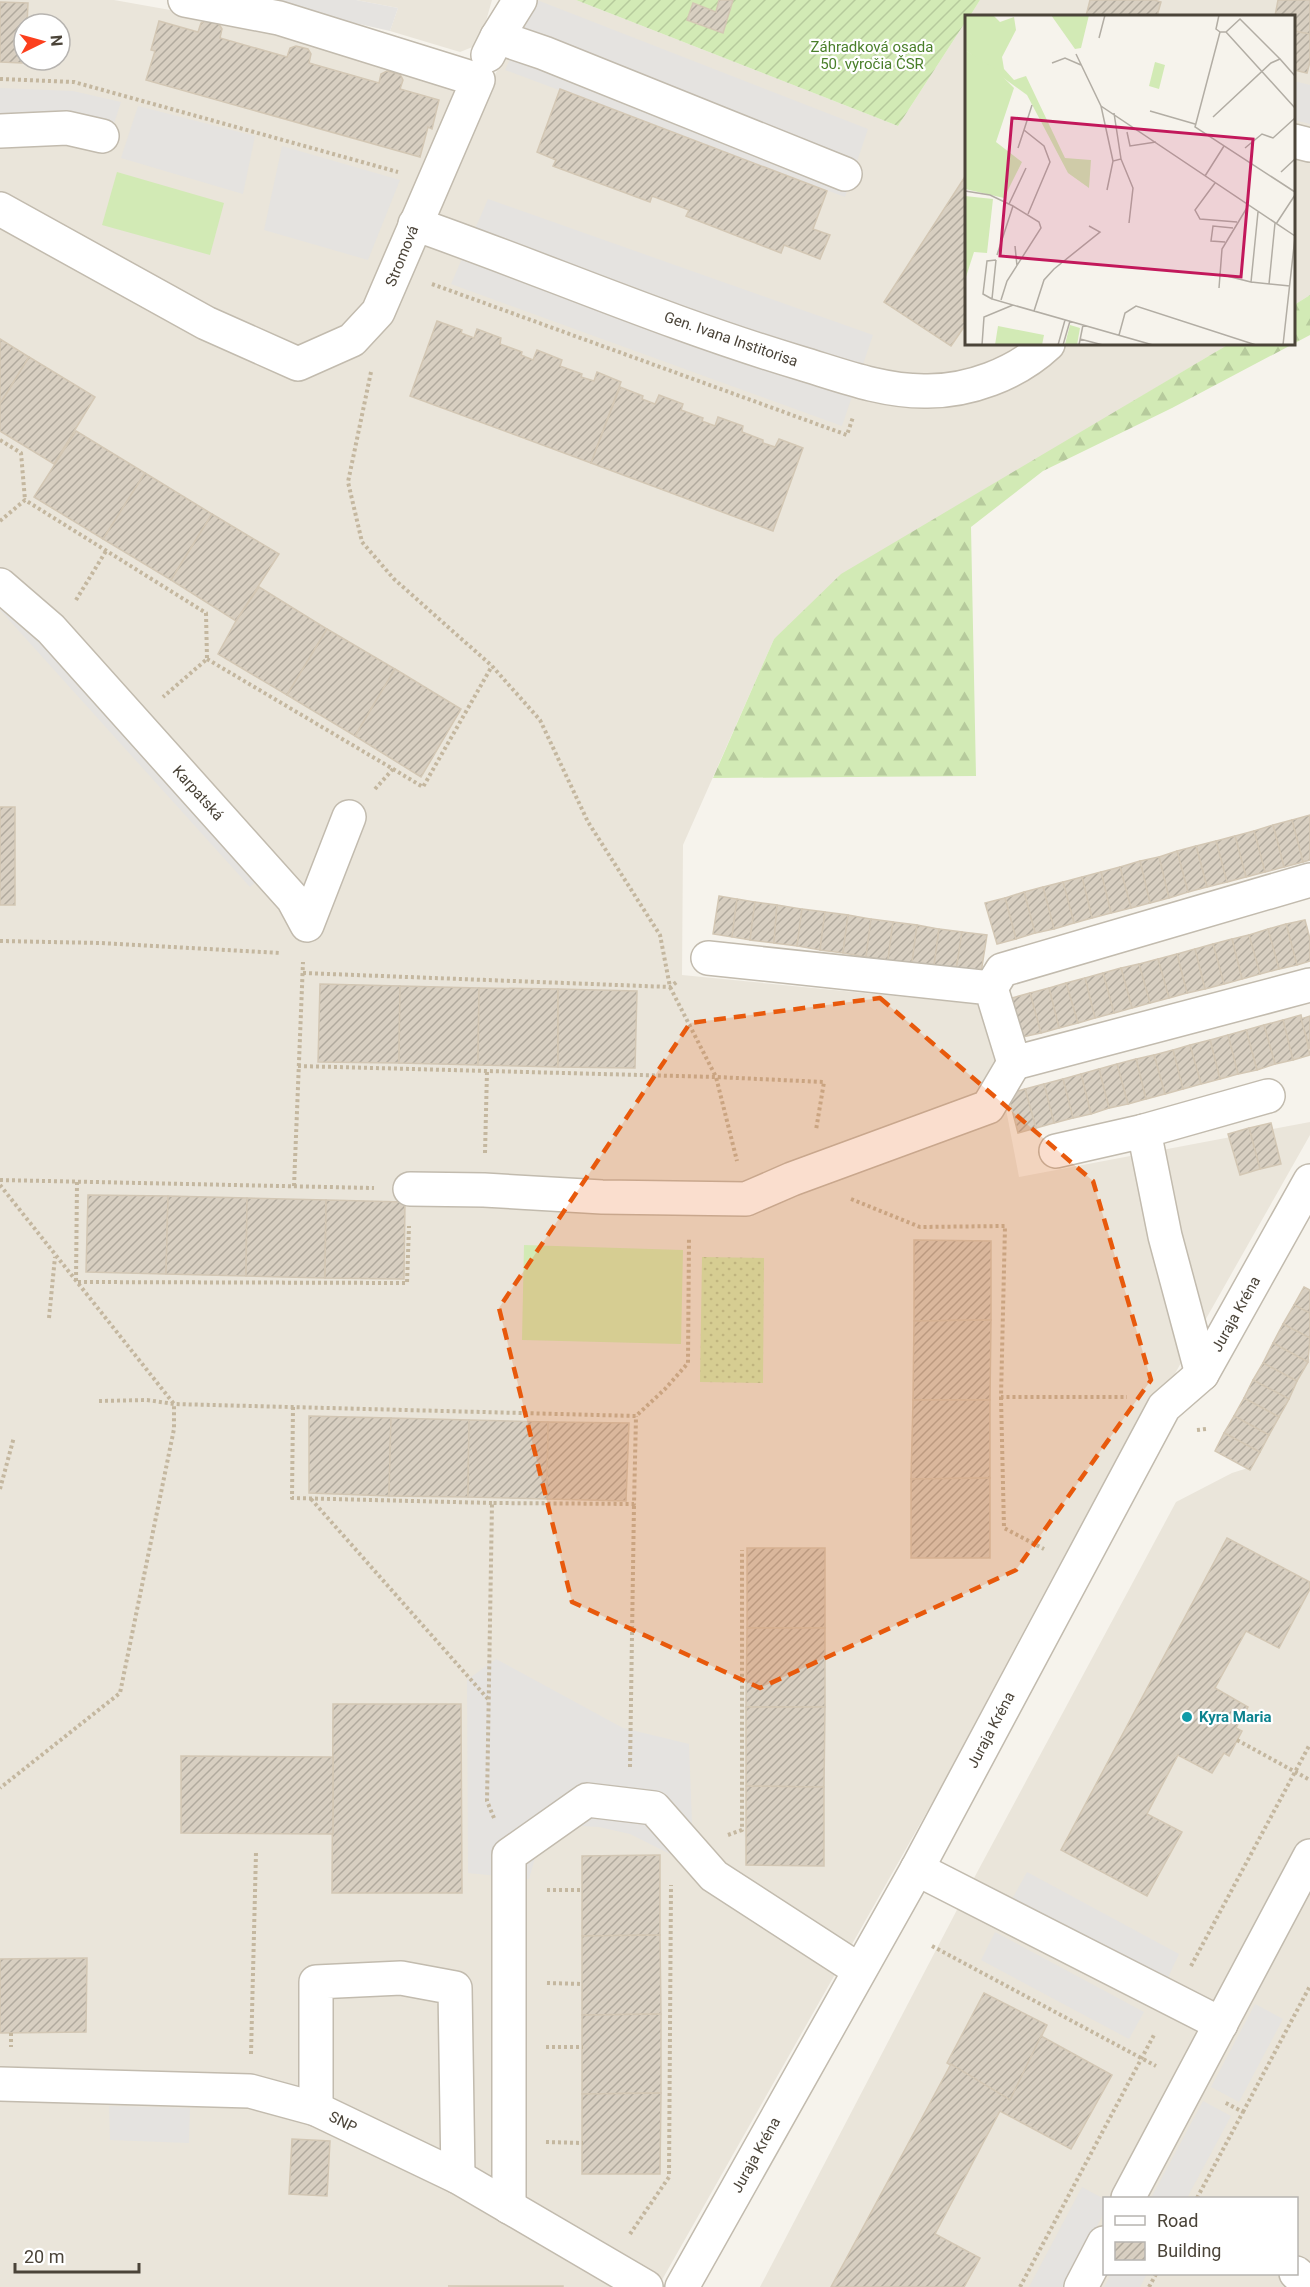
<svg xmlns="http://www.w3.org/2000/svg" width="1310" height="2287" viewBox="0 0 1310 2287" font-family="Roboto,sans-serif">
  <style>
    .residential { fill: #eae5da; fill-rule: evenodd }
    .grass { fill: url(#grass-dots) }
    .forest { fill: url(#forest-firs) }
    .garden { fill: url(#garden-furrows) }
    .pitch { fill: #d2eab5 }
    .parking { fill: #e5e3e0 }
    .building { fill: url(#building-hatch); stroke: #d3c7b4; stroke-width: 1.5 }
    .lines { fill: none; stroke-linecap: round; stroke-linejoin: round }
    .minor-casing { stroke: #c2bbae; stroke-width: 36 }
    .path { stroke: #c4b79f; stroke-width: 4; stroke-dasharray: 3 3; stroke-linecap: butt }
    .minor { stroke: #fff; stroke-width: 33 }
    .marked { fill: #e8590c; fill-opacity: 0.2; stroke: #e8590c; stroke-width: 4.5; stroke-dasharray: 12 8; stroke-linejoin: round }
    .culture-dot { fill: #0f9aa8; stroke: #fff; stroke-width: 2 }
    .labels { text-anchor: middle; stroke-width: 4.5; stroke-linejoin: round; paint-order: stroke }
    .park-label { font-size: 15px; fill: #4a7f2a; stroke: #fff }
    .street-label { font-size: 15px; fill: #4b4439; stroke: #fff }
    .culture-label { font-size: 15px; font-weight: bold; fill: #0d838f; stroke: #fff; text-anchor: start }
    .inset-road { fill: none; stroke: #b2ada4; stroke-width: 1.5 }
    .view { fill: #c2185b; fill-opacity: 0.15; stroke: #c2185b; stroke-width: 3 }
    .inset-edge { fill: none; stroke: #4b4439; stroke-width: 3 }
  </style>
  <defs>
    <pattern id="grass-dots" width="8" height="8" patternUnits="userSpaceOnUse" patternTransform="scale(1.5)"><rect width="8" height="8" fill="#d2eab5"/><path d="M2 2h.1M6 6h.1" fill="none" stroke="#b6ca9c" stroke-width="1.8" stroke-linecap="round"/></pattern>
    <pattern id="forest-firs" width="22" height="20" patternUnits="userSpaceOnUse" patternTransform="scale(1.5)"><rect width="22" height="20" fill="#d2eab5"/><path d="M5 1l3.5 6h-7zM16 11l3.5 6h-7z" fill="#b6ca9c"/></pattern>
    <pattern id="garden-furrows" width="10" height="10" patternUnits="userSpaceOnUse" patternTransform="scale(1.5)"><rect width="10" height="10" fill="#d2eab5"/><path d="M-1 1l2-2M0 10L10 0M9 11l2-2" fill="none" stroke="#b6ca9c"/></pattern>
    <pattern id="building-hatch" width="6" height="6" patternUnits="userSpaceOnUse" patternTransform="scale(1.5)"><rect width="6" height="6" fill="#d8cfc1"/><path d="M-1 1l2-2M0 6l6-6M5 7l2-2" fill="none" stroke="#b1aa9e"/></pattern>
  </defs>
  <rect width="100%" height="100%" fill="#f6f3ec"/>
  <g class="residential">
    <path d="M0 0H114L389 49 493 78 537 0H576L898 126 966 21V344H1229L1127 405 774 639 683 845 682 975 986 1005 1019 1177 1310 1122V1135L658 2287H0ZM24 24H60V60H24Z"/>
    <path d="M356 0H492L484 28 475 46 460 52 390 31 398 8Z"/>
    <path d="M980 0H1310V295L1294 305V16H970Z"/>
    <path d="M1310 1358V2287H760L959 1906 1176 1502 1232 1473 1251 1467ZM1104 2198H1296V2274H1104Z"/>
  </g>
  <path class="grass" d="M702 1257 764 1258 763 1383 700 1382Z"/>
  <path class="forest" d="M1310 295V335L1172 408 1043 471 971 527 976 776 713 778 774 639 841 574 1229 344H1294V305Z"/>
  <path class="garden" d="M576 0H980L970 16H966V21L898 126Z"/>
  <g class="pitch">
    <path d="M117 172 224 203 210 255 102 225Z"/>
    <path d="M524 1245 683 1250 681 1344 522 1340Z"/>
  </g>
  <g class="parking">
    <path d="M254 0H356L398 8 390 31Z"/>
    <path d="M537 0 868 129 845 197 505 70Z"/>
    <path d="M1294 81 1310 85V124L1294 120Z"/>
    <path d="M0 88 73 91 121 102 104 154 63 142 0 143Z"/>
    <path d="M138 106 255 136 243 194 121 158Z"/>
    <path d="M282 146 400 180 368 260 264 230Z"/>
    <path d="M488 199 873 335 842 426 451 284Z"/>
    <path d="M0 571 274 867 250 887 0 610Z"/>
    <path d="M496 1659 623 1728 689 1744 692 1823 676 1857 630 1834 599 1827 581 1826 562 1835 535 1858 529 1879 468 1873 467 1680Z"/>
    <path d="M1027 1872 1179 1954 1166 1982 1012 1899Z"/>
    <path d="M995 1932 1144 2012 1129 2039 981 1960Z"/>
    <path d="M1255 2004 1283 2019 1239 2102 1211 2087Z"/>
    <path d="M1203 2101 1231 2116 1187 2198H1151Z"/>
    <path d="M109 2106 190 2108 189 2143 110 2140Z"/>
    <path d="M1082 2187 1104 2199V2213L1064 2287H1029Z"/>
    <path d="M1111 2274H1147L1140 2287H1104Z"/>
  </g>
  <g class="building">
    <path d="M719 0H733L723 33 687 20 693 3 716 12Z"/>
    <path d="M1090 0H1154L1161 2 1157 16 1144 15V16H1086Z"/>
    <path d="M1278 0H1310V34L1294 31V16H1275Z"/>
    <path d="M0 2 28 3 27 24H24V33H22V63L0 62Z"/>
    <path d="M207 20 219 24 222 29 220 38 287 57 290 48 296 46 308 49 311 54 309 63 379 83 381 74 387 71 400 74 403 80 400 89 439 100 432 129 428 127 420 157 146 80 155 51 151 50 159 21 198 32 201 23Z"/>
    <path d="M1294 31 1310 34V62L1307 73 1294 70Z"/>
    <path d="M560 89 827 191 813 229 830 235 820 259 784 245 781 253 686 216 689 210 652 196 650 202 553 166 556 160 537 152Z"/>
    <path d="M966 175V316L963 321 966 324 951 346 884 302Z"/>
    <path d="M437 321 462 330 461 333 474 338 477 329 501 338 500 344 522 352 521 355 533 360 537 350 562 360 560 366 582 374 581 377 594 381 597 372 621 382 591 463 410 396Z"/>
    <path d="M0 339 29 357 0 404Z"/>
    <path d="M29 357 95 397 54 464 0 431V404Z"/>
    <path d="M620 387 643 396 642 399 655 404 659 395 683 404 681 410 703 418 702 421 715 426 718 417 743 426 742 432 763 440V443L775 447 779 439 803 448 773 531 591 463Z"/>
    <path d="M76 431 145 473 103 539 34 497Z"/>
    <path d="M145 473 212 514 171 580 103 539Z"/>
    <path d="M212 514 279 554 236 621 171 580Z"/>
    <path d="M259 587 327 629 287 695 218 654 236 621Z"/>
    <path d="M327 629 395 669 355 736 287 695Z"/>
    <path d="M395 669 461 709 421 777 355 736Z"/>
    <rect x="0" y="807" width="15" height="98"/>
    <path d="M1310 815V860L1303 862 1292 820Z"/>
    <path d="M1292 820 1303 862 1284 867 1273 825Z"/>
    <path d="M1273 825 1284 867 1265 872 1254 831Z"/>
    <path d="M1254 831 1265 872 1246 877 1235 836Z"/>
    <path d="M1235 836 1246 877 1227 882 1216 841Z"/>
    <path d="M1216 841 1227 882 1207 887 1196 846Z"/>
    <path d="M1196 846 1207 887 1188 892 1177 851Z"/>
    <path d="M1177 851 1188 892 1169 898 1159 857Z"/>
    <path d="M1159 857 1169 898 1150 903 1140 861Z"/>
    <path d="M1140 861 1150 903 1131 908 1120 867Z"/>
    <path d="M1120 867 1131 908 1111 913 1101 872Z"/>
    <path d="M1101 872 1111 913 1092 918 1082 877Z"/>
    <path d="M1082 877 1092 918 1074 923 1063 882Z"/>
    <path d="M1063 882 1074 923 1054 929 1043 887Z"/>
    <path d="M1043 887 1054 929 1035 933 1024 892Z"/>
    <path d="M1024 892 1035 933 1016 939 1005 898Z"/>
    <path d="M719 896 737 899 732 937 713 934Z"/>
    <path d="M1005 898 1016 939 997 944 985 903Z"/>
    <path d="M737 899 755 902 750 940 732 937Z"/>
    <path d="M755 902 777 905 774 943 750 940Z"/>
    <path d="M777 905 802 909 797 946 774 943Z"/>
    <path d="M802 909 825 912 820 950 797 946Z"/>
    <path d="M825 912 848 915 843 953 820 950Z"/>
    <path d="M848 915 871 919 866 957 843 953Z"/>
    <path d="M871 919 893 922 888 960 866 957Z"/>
    <path d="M1305 920 1310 939V961L1297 965 1286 924Z"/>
    <path d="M893 922 917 925 912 963 888 960Z"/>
    <path d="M1286 924 1297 965 1279 969 1268 929Z"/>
    <path d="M917 925 939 929 934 966 912 963Z"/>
    <path d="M939 929 962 932 956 970 934 966Z"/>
    <path d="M1268 929 1279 969 1260 974 1249 935Z"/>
    <path d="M962 932 987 935 981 973 956 970Z"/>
    <path d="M1249 935 1260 974 1242 979 1232 939Z"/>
    <path d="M1232 939 1242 979 1224 984 1213 944Z"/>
    <path d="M1213 944 1224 984 1205 989 1195 949Z"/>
    <path d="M1195 949 1205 989 1187 993 1177 954Z"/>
    <path d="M1177 954 1187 993 1169 998 1158 959Z"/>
    <path d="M1158 959 1169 998 1150 1003 1139 964Z"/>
    <path d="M1139 964 1150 1003 1132 1008 1121 968Z"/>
    <path d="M1121 968 1132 1008 1114 1013 1103 973Z"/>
    <path d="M1103 973 1114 1013 1095 1018 1085 978Z"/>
    <path d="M1085 978 1095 1018 1078 1023 1066 983Z"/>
    <path d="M1066 983 1078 1023 1059 1028 1049 988Z"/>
    <path d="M320 984 400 986 399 1063 318 1062Z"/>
    <path d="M400 986 479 988 478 1065 399 1063Z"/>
    <path d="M479 988 558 989V1067L478 1065Z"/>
    <path d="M1049 988 1059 1028 1041 1033 1030 993Z"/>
    <path d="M558 989 637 991 635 1068 558 1067Z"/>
    <path d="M1030 993 1041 1033 1022 1037 1012 998Z"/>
    <path d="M1301 1015 1310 1055 1293 1060 1283 1020Z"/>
    <path d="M1310 1016V1049L1301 1019Z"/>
    <path d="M1283 1020 1293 1060 1275 1064 1264 1025Z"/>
    <path d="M1264 1025 1275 1064 1257 1070 1246 1030Z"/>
    <path d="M1246 1030 1257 1070 1238 1074 1228 1035Z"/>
    <path d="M1228 1035 1238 1074 1220 1079 1210 1040Z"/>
    <path d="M1210 1040 1220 1079 1201 1084 1190 1045Z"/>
    <path d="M1190 1045 1201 1084 1183 1089 1173 1050Z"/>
    <path d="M1173 1050 1183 1089 1165 1094 1154 1055Z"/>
    <path d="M1154 1055 1165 1094 1146 1099 1136 1059Z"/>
    <path d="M1136 1059 1146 1099 1128 1104 1117 1064Z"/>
    <path d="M1117 1064 1128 1104 1109 1108 1099 1069Z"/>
    <path d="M1099 1069 1109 1108 1091 1114 1081 1074Z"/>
    <path d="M1081 1074 1091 1114 1073 1118 1063 1079Z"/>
    <path d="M1063 1079 1073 1118 1054 1123 1044 1084Z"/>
    <path d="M1044 1084 1054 1123 1036 1128 1025 1089Z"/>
    <path d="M1025 1089 1036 1128 1018 1133 1008 1094Z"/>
    <path d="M1271 1123 1281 1164 1260 1169 1249 1128Z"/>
    <path d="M1249 1128 1260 1169 1240 1175 1228 1134Z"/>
    <path d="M88 1195 168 1196 166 1274 86 1272Z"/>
    <path d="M168 1196 247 1198 246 1276 166 1274Z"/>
    <path d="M247 1198 326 1200 325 1278 246 1276Z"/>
    <path d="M326 1200 405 1202 404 1279 325 1278Z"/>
    <path d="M914 1240 991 1241V1320L914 1321Z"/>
    <path d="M1304 1287 1310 1290V1313L1294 1305Z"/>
    <path d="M1294 1305 1310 1313V1338L1283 1324Z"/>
    <path d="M991 1320 990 1400H913L914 1321Z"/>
    <path d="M1283 1324 1310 1338 1308 1362 1273 1343Z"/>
    <path d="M1273 1343 1308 1362 1297 1381 1263 1363Z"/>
    <path d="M1263 1363 1297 1381 1289 1399 1253 1380Z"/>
    <path d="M1253 1380 1289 1399 1279 1417 1244 1398Z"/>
    <path d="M1244 1398 1279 1417 1269 1435 1234 1416Z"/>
    <path d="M913 1400H990V1478L911 1479Z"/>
    <path d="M309 1416 391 1418 389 1496 309 1493Z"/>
    <path d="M1234 1416 1269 1435 1260 1452 1224 1433Z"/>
    <path d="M391 1418 469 1420 468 1497 389 1496Z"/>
    <path d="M469 1420 548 1422 547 1499 468 1497Z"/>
    <path d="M548 1422 629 1423 626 1501 547 1499Z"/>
    <path d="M1224 1433 1260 1452 1250 1470 1215 1451Z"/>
    <path d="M990 1478V1558H911V1479Z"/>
    <path d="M1227 1538 1310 1582V1589L1279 1648 1246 1631 1215 1688 1248 1707 1236 1728 1242 1731 1229 1756 1224 1753 1212 1773 1178 1755 1147 1814 1182 1832 1147 1896 1061 1850Z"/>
    <rect x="747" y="1548" width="78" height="80"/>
    <path d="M747 1628H825V1707H746Z"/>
    <path d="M333 1704H461L462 1893H332Z"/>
    <path d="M746 1707H825L824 1787 746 1786Z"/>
    <path d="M181 1756 333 1757V1834L181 1833Z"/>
    <path d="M746 1786 824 1787V1866L746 1865Z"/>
    <path d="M660 1855V1935L582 1936V1856Z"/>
    <path d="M660 1935 661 2014 582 2015V1936Z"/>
    <path d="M87 1958 86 2032 0 2033V1959Z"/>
    <path d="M984 1993 1047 2025 1010 2100 947 2063Z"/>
    <path d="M661 2014V2093L582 2094V2015Z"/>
    <path d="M1041 2036 1112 2075 1071 2149 1000 2111 935 2234 980 2258 964 2287H831L951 2064 1010 2100Z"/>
    <path d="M661 2093 660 2174H582V2094Z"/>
    <path d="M292 2139 330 2141 327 2196 289 2194Z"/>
    <path d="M448 2286H563V2287Z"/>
  </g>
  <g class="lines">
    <g class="minor-casing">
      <g id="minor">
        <path d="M497 37 544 53 845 174"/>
        <path d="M488 55 497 37 520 0"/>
        <path d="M0 131 67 128 102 136"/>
        <path d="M1294 141 1310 145"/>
        <path d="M0 209 206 323 298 364 352 340 378 312 478 80 279 18 185 0"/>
        <path d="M415 224C543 269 669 324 800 363 840 375 881 391 924 391 968 392 1016 374 1048 344"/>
        <path d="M0 585 51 629 293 899 307 925 349 817"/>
        <path d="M708 958 991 988 1014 1063 1310 985"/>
        <path d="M991 988 1002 970 1310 880"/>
        <path d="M1056 1151 1144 1131"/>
        <path d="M410 1189 484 1190 602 1197 746 1199 792 1179 988 1107 1014 1063"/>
        <path d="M1202 1374 1165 1236 1144 1131 1268 1096"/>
        <path d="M917 1869 1221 2024"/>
        <path d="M0 2084 250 2091 316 2109 458 2177 646 2287"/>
        <path d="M316 2109V1982L401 1978 455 1988 458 2177"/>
        <path d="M1128 2198 1310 1856"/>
        <path d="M509 2207V1855L587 1800 654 1808 714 1876 859 1970"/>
        <path d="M1296 2273 1310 2285"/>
        <path d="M682 2287 917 1869 1164 1407 1202 1374 1310 1181"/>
        <path d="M1081 2287 1104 2243"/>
      </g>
    </g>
    <g class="path">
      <path d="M0 79 74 82 398 172"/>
      <path d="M432 284 847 435 853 417"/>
      <path d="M371 372 348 482 362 542 394 579 492 666 540 720 588 822 660 935 670 987 716 1077 737 1161"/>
      <path d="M0 440 21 453 25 500"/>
      <path d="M0 521 25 500 206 613 207 659 163 697"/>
      <path d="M76 600 106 551"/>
      <path d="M207 659 393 769 375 789"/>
      <path d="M393 769 423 787 492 666"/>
      <path d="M0 941 100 943 281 953"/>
      <path d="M303 973 670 987 678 981"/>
      <path d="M298 1066 716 1077 824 1082 816 1130"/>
      <path d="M485 1153 487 1071"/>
      <path d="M0 1180 374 1188"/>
      <path d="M77 1182 76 1282 407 1283 409 1226"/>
      <path d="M0 1185 174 1404V1429L120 1693 0 1788"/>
      <path d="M294 1186 303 962"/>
      <path d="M851 1199 920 1227 1005 1226 1001 1397H1127"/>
      <path d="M49 1318 55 1257"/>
      <path d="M1001 1397 1004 1528 1044 1549"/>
      <path d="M99 1401 147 1400 174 1404 636 1416 665 1389 688 1363 689 1237"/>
      <path d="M293 1407 292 1498 492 1503"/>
      <path d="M1197 1430 1206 1429"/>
      <path d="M0 1489 14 1437"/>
      <path d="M311 1499 488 1699"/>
      <path d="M1237 1740 1310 1780"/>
      <path d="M630 1767 634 1504"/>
      <path d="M494 1818 487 1801 492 1503 634 1504 636 1416"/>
      <path d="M728 1835 742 1830V1550"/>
      <path d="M547 1890H582"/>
      <path d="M932 1946 1156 2066"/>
      <path d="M1191 1966 1310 1744"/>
      <path d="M547 1983 582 1984"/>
      <path d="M11 2033V2047"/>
      <path d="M546 2047H583"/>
      <path d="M251 2054 256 1852"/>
      <path d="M1243 2112 1310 1986"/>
      <path d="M546 2142 583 2143"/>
      <path d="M1197 2198 1243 2112 1224 2102"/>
      <path d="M630 2234 669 2177 671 1885"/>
      <path d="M1020 2287 1155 2033"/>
      <path d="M1149 2287 1156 2274"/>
    </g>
    <use href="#minor" class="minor"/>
  </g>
  <path class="marked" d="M880 998 1093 1181 1151 1380 1016 1570 760 1688 572 1602 499 1308 690 1023Z"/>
  <circle class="culture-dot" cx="1187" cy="1717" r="6"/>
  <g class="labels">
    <g class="park-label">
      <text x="872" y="52">Záhradková osada<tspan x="872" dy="17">50. výročia ČSR</tspan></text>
    </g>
    <g class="street-label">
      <text transform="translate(402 256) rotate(-68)" y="5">Stromová</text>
      <text transform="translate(731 339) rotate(19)" y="5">Gen. Ivana Institorisa</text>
      <text transform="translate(198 793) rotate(48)" y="5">Karpatská</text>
      <text transform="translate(1236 1314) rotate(-61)" y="5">Juraja Kréna</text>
      <text transform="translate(991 1730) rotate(-62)" y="5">Juraja Kréna</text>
      <text transform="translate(343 2122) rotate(26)" y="5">SNP</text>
      <text transform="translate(756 2155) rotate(-61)" y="5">Juraja Kréna</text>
    </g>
    <g class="culture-label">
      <text x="1199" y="1722">Kyra Maria</text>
    </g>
  </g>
  <g transform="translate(965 15)">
    <rect width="330" height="330" fill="#f6f3ec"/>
    <path d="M86 0H124L116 33 110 34ZM105 310 115 313 112 330 100 329Z" fill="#d2eab5"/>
    <path d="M0 0H28L35 7 49 2 51 15 37 42 39 54 49 65 61 61 100 143 126 145 124 173 103 158 62 80 0 35Z" fill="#d2eab5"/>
    <path d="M0 35 30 54 49 73 31 127 57 147 39 183 0 174ZM0 181 28 184 22 238 9 237 0 265Z" fill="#d2eab5"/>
    <path d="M190 47 200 50 194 74 184 71ZM33 311 79 320 77 330H30Z" fill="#d2eab5"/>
    <path class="inset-road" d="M254 0 251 14 255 17M261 17 275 4 315 44M134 23 140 0M111 39 136 91 330 221M87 48 100 43 116 50M136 91 148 146M330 93 261 17H255L230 112 330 177M185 96 230 109M248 102 306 48 315 44 330 61M162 117 165 131 191 127M53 133 59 115M280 133 297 119 308 123 330 103M156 144 168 173 164 208M316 157 330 144M240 161 259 131M250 168 230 195 235 204 272 207M142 175 148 146 156 144 149 98M0 176 25 180 48 191M44 189 61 153M63 199 85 147 79 131 59 115 67 90M311 209 330 180M260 227 246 226 248 211 268 213M50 231 52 251M32 240 48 191 74 207 76 213 42 266 36 285M31 245 27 284 188 330M254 259 286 267 293 197M286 267 325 271M304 269 310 208M254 273 257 234 283 191M27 284 18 279 22 246 31 245M69 296 79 265 89 254 135 217 124 211M154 320 160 298 171 291 291 330M115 324 138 330M17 330 19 302 48 290M93 330 100 305M98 330 105 306M114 330 118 310M318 330 330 222"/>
    <path class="view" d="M47 103 288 124 276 262 35 241Z"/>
    <rect width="330" height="330" class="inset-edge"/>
  </g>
  <rect x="1103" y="2197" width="195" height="78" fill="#ffffff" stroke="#b7b4b0" stroke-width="1.5"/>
  <rect x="1115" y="2216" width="30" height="9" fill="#ffffff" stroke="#b7b4b0" stroke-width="1.5"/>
  <text x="1157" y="2227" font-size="18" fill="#4b4439">Road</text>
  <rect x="1115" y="2242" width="30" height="18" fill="url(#building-hatch)" stroke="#b7b4b0" stroke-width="1.5"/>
  <text x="1157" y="2257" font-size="18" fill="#4b4439">Building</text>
  <g transform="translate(42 42) rotate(85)"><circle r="28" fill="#ffffff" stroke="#b7b4b0" stroke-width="1.5"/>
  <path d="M0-4.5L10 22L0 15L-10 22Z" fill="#fc3f1d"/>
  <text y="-9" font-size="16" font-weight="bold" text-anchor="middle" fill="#4b4439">N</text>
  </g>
  <path d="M15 2263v9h124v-9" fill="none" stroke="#4b4439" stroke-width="3"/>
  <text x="24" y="2263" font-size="18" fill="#4b4439" stroke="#ffffff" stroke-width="4.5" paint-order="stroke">20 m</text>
</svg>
